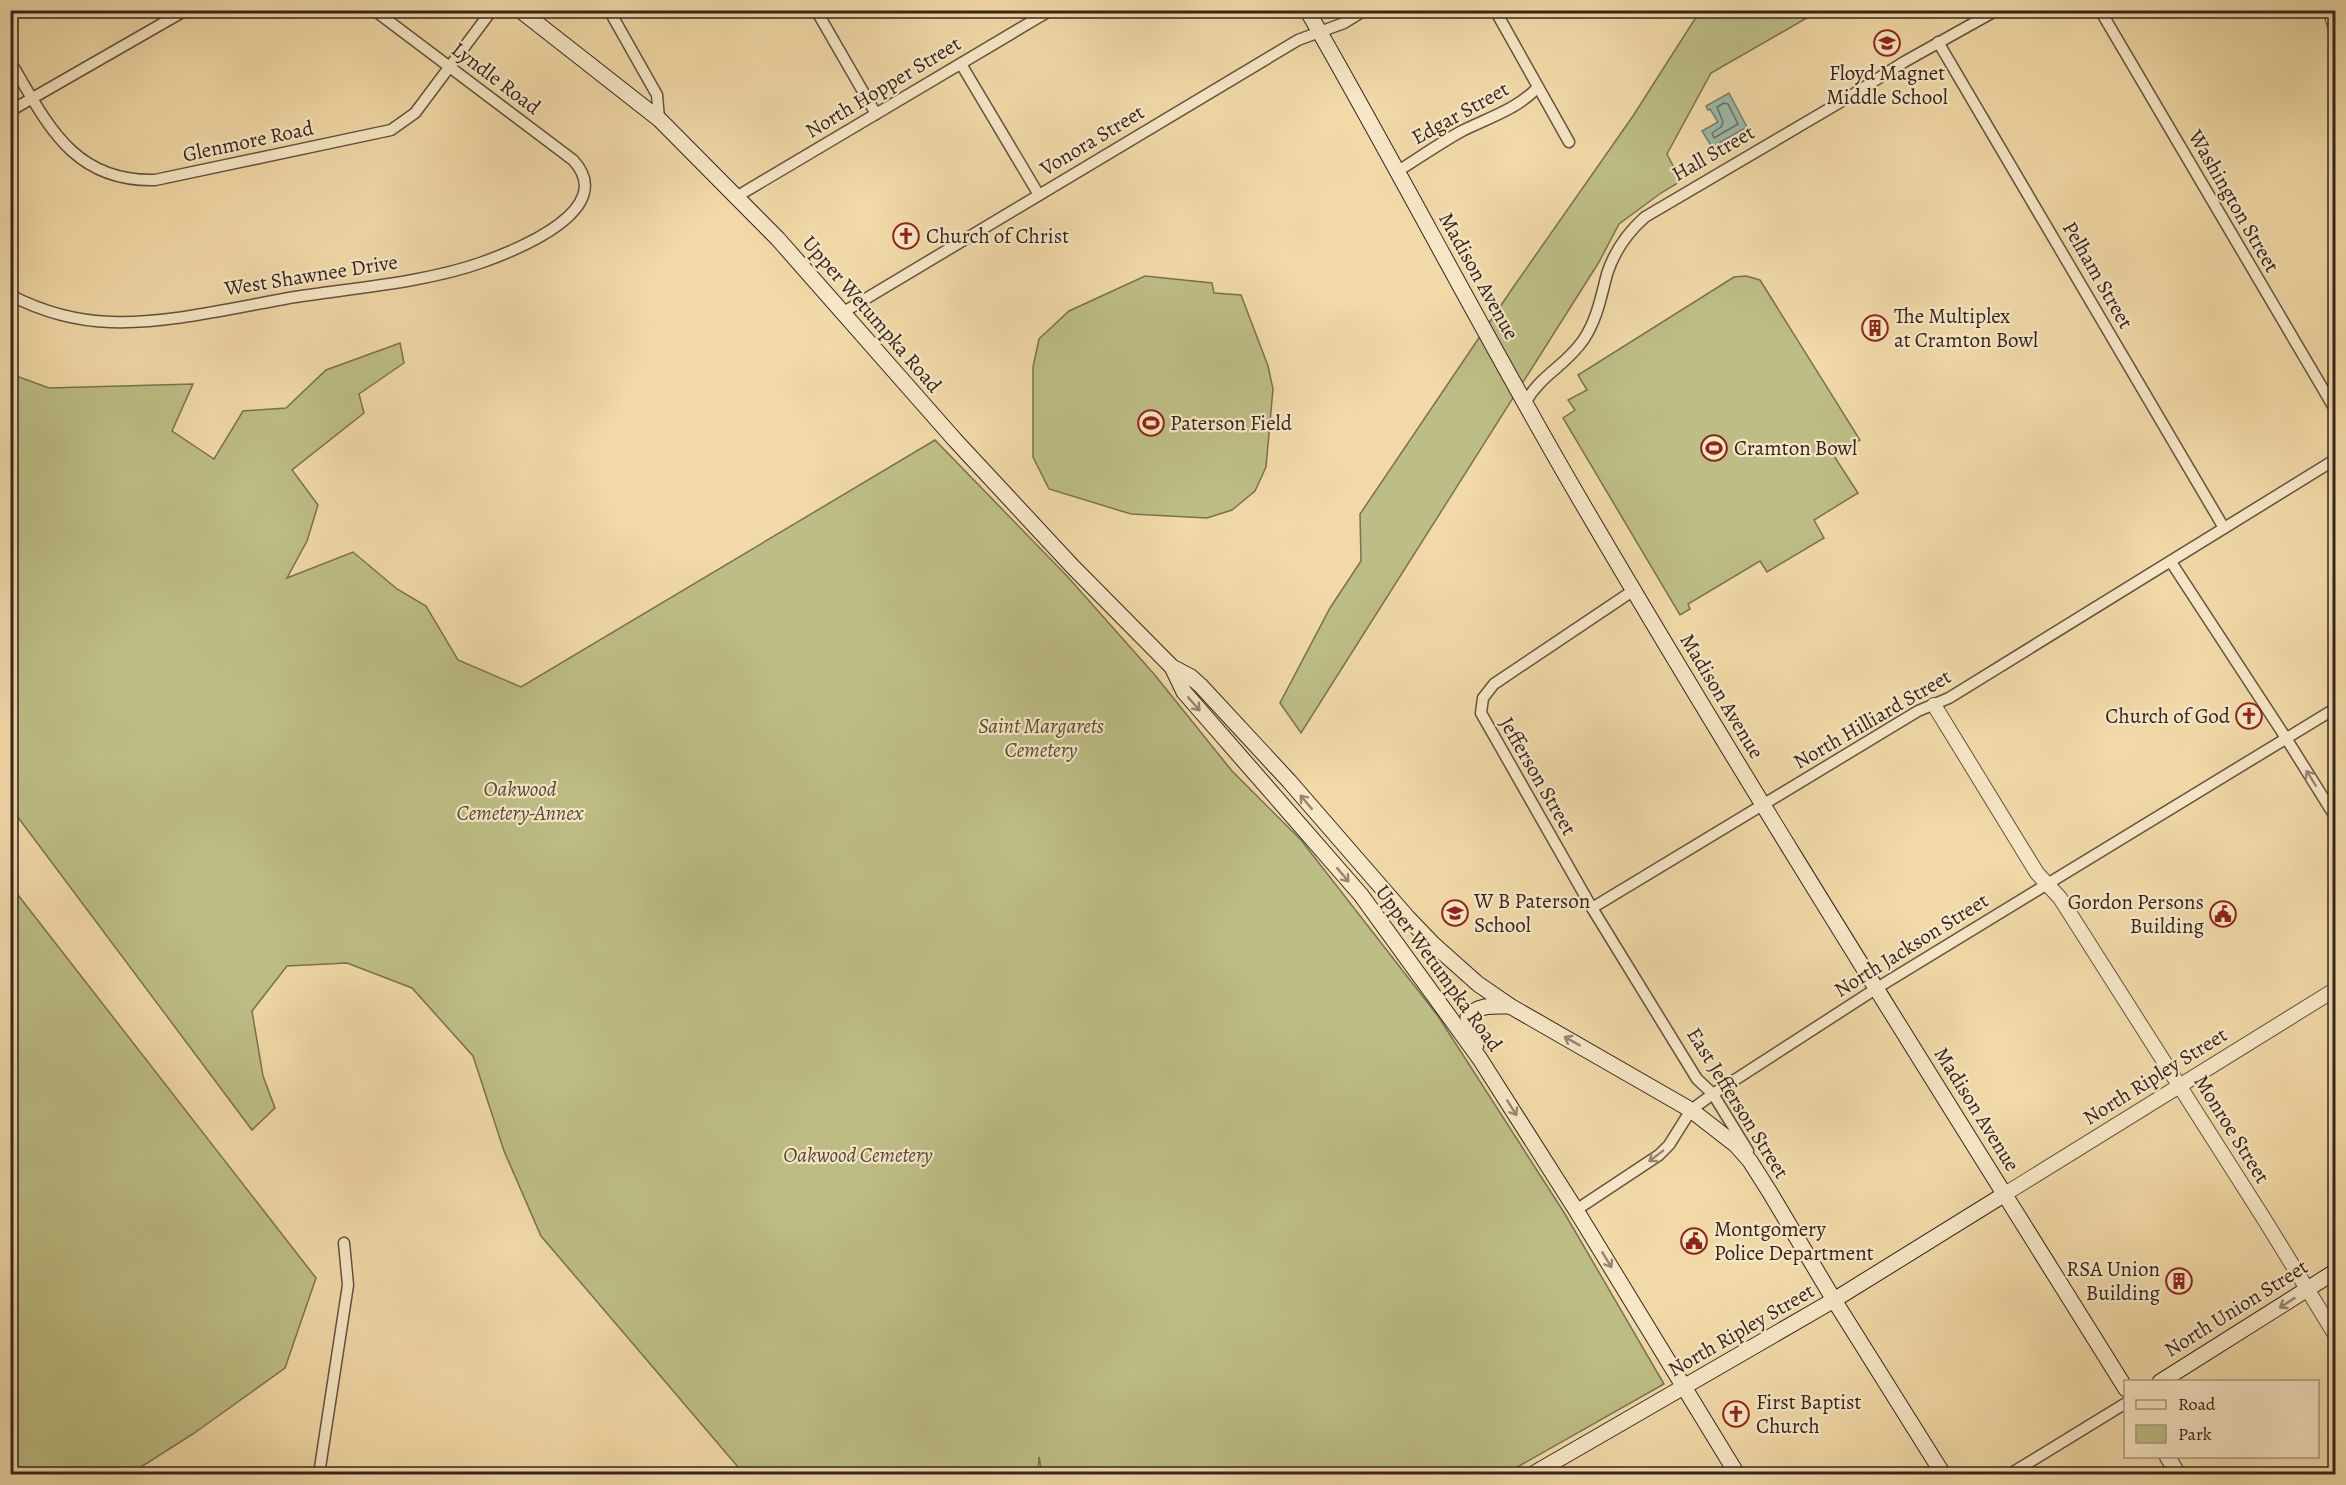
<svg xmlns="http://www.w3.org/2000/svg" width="2346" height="1485" viewBox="0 0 2346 1485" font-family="Alegreya,serif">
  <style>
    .green { fill: #bdbe85; stroke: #797152; stroke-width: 1.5 }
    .water { fill: #9bbba9; stroke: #727f71; stroke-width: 1.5 }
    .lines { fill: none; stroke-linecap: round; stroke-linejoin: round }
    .shore { stroke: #687064; stroke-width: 1.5 }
    .minor-casing { stroke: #645240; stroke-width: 13 }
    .tertiary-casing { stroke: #645240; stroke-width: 16 }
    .secondary-casing { stroke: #35241e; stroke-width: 17 }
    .minor { stroke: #f6e7c6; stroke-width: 10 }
    .tertiary { stroke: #f6e7c6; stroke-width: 14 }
    .secondary { stroke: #f6e7c6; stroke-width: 15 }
    .oneway { stroke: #968672 }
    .labels { text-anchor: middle; stroke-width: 4.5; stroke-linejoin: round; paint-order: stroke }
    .poi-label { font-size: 21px; fill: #35241e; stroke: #f6e7c6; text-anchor: start }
    .street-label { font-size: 21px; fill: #35241e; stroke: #f6e7c6 }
    .park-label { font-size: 21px; font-style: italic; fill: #574a38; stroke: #f6e7c6 }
  </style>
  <rect width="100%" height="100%" fill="#f1daa8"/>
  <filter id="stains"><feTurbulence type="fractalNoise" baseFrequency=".00333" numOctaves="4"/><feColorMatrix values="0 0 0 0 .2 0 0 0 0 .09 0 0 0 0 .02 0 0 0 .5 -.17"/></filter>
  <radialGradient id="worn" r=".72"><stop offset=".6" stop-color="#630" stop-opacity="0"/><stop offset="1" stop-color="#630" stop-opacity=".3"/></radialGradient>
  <g class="green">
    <path d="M1700 11H1819L1711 73 1667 154 1681 181 1661 193 1619 224 1599 262 1301 733 1280 703 1330 608 1361 561 1360 514 1512 289 1633 116Z"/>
    <path d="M1145 276 1212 283 1214 293 1241 295 1268 366 1273 389 1266 467 1255 491 1232 510 1207 518 1131 514 1049 489 1033 457V367L1039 339 1069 311Z"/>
    <path d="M1746 276 1760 280 1860 440 1834 456 1858 493 1814 520 1824 538 1767 572 1760 561 1688 604 1690 609 1680 615 1563 418 1575 410 1568 400 1587 390 1578 375 1734 277Z"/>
    <path d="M400 343 404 363 359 394 364 413 292 470 318 505 307 541 287 578 353 552 397 589 426 606 458 660 521 687 935 440 1067 576 1154 674 1232 771 1301 840 1438 1016 1565 1214 1664 1384 1505 1474H1042L1039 1457 1038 1474H744L541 1236 504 1151 473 1056 412 988 347 963 287 966 252 1011 263 1076 275 1108 252 1130 11 808V374L49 388 193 384 172 431 214 459 243 411 286 408 326 370Z"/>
    <path d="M11 886 316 1278 285 1368 193 1434 130 1474H11Z"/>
  </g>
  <path class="water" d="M1729 93 1747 127 1712 147 1702 131 1718 122 1710 109 1708 110 1706 106Z"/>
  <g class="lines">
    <path class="shore" d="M1724 103 1728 104 1738 124 1714 138 1712 133 1721 127 1723 122 1717 107Z"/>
    <g class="minor-casing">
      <g id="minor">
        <path d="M609 10 657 95 659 119"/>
        <path d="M816 10 876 114"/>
        <path d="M1495 10 1569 142"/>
        <path d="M2100 10 2336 411"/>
        <path d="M1938 42 2224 528"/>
        <path d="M10 61C47 123 72 182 155 180L391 130 415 113 492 10"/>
        <path d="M961 64 1039 195"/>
        <path d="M10 111 186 10"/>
        <path d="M1398 171C1419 158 1440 143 1462 131 1488 118 1518 109 1538 87"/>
        <path d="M736 197 1051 10"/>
        <path d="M10 295C41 311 77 321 111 322 169 324 237 307 295 297 354 288 428 282 483 262 519 249 619 209 573 160L374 10"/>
        <path d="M842 313 1298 40 1344 23 1365 10"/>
        <path d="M1525 403C1541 374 1566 366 1584 339 1597 319 1601 297 1607 274 1614 252 1627 233 1645 217L1849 97 1904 62 1997 10"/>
        <path d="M2171 562 2286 738 2336 818"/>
        <path d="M1634 590 1494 684 1483 698 1481 713 1592 908 1697 1079 1713 1094 1748 1151"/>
        <path d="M1592 908 1918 711 1949 698 2336 459"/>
        <path d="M1576 1210 1659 1155 1669 1145 1691 1110 1713 1094 1877 988 2336 708"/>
        <path d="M319 1474 348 1285 344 1243"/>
        <path d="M2010 1474 2126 1403"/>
      </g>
    </g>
    <g class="tertiary-casing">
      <g id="tertiary">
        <path d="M2330 10 2336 29"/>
        <path d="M1934 705 2037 873 2060 898 2266 1222 2336 1336"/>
        <path d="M2005 1194 2336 989"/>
      </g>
    </g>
    <g class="secondary-casing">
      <g id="secondary">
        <path d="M520 10 659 119 778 239 955 440 1073 567 1172 667 1191 677 1201 686 1289 781 1408 918 1432 943 1478 984 1510 1006 1691 1110 1736 1145 1750 1161 1769 1191 1834 1300 1943 1474"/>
        <path d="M1307 10C1401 173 1487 341 1582 503 1757 802 1943 1095 2126 1389"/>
        <path d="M1172 667 1184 692 1361 895 1480 1059 1576 1210 1737 1474"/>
        <path d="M1476 1045 1468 1017C1477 1004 1495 1006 1510 1006"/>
        <path d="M2160 1382 2336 1271"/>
        <path d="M2167 1456 2178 1474"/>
        <path d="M1533 1474 1834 1300 2005 1194"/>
      </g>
    </g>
    <use href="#minor" class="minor"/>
    <use href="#tertiary" class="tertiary"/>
    <use href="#secondary" class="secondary"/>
  </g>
  <defs><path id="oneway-shaft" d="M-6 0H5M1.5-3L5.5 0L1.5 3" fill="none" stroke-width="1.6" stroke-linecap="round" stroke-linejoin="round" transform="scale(1.5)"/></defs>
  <g class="oneway">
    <use href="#oneway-shaft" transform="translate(1194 704) rotate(49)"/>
    <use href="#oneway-shaft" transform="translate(2311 778) rotate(-122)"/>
    <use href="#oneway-shaft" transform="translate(1306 802) rotate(-130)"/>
    <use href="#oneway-shaft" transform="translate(1343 875) rotate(50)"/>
    <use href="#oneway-shaft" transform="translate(1572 1041) rotate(-151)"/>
    <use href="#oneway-shaft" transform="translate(1512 1108) rotate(58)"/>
    <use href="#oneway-shaft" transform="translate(1656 1156) rotate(143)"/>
    <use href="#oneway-shaft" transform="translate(1607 1260) rotate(59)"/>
    <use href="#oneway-shaft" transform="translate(2287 1303) rotate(147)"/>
  </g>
  <defs>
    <g id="school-ring" transform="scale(1.35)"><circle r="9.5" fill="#f6e7c6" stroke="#8f2418" stroke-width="1.5"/><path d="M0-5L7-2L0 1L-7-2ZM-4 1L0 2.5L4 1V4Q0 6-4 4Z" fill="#8f2418"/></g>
    <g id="church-ring" transform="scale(1.35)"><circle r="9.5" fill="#f6e7c6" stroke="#8f2418" stroke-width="1.5"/><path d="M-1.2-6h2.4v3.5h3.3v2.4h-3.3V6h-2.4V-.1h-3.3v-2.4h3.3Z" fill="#8f2418"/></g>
    <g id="building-ring" transform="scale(1.35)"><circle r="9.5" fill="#f6e7c6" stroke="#8f2418" stroke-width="1.5"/><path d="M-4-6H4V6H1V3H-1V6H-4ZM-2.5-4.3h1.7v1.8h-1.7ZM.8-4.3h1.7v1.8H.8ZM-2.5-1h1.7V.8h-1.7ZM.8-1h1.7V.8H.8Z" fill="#8f2418"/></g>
    <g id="stadium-ring" transform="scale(1.35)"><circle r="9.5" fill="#f6e7c6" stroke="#8f2418" stroke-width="1.5"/><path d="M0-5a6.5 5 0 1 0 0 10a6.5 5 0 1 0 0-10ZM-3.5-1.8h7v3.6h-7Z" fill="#8f2418"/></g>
    <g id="civic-ring" transform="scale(1.35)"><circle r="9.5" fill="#f6e7c6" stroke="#8f2418" stroke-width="1.5"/><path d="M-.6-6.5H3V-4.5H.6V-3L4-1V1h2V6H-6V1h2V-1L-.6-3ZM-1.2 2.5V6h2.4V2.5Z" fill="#8f2418"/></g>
  </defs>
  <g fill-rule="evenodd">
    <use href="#school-ring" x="1887" y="43"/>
    <use href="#church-ring" x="906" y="236"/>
    <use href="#building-ring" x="1875" y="328"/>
    <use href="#stadium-ring" x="1151" y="423"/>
    <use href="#stadium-ring" x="1714" y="448"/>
    <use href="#church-ring" x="2249" y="716"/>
    <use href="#school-ring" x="1455" y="913"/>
    <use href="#civic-ring" x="2223" y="914"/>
    <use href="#civic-ring" x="1694" y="1241"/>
    <use href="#building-ring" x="2179" y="1281"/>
    <use href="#church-ring" x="1736" y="1414"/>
  </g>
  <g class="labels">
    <g class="poi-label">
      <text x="1887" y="80" text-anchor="middle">Floyd Magnet<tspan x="1887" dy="24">Middle School</tspan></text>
      <text x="926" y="243">Church of Christ</text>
      <text x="1894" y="323">The Multiplex<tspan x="1894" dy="24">at Cramton Bowl</tspan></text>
      <text x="1170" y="430">Paterson Field</text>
      <text x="1734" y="455">Cramton Bowl</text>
      <text x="2230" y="723" text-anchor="end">Church of God</text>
      <text x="1474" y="908">W B Paterson<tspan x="1474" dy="24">School</tspan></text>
      <text x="2204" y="909" text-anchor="end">Gordon Persons<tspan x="2204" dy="24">Building</tspan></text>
      <text x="1714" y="1236">Montgomery<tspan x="1714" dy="24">Police Department</tspan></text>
      <text x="2160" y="1276" text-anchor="end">RSA Union<tspan x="2160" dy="24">Building</tspan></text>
      <text x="1756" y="1409">First Baptist<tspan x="1756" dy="24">Church</tspan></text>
    </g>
    <g class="street-label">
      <text transform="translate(496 78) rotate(37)" y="7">Lyndle Road</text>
      <text transform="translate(883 87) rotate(-31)" y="7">North Hopper Street</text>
      <text transform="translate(1460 113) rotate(-29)" y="7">Edgar Street</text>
      <text transform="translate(1092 140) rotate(-31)" y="7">Vonora Street</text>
      <text transform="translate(248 141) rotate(-12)" y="7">Glenmore Road</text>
      <text transform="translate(1713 153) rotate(-30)" y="7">Hall Street</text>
      <text transform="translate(2234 201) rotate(60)" y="7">Washington Street</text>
      <text transform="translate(311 275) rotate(-9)" y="7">West Shawnee Drive</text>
      <text transform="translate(2098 275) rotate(60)" y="7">Pelham Street</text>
      <text transform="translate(1479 276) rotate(61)" y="7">Madison Avenue</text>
      <text transform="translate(872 314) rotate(49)" y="7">Upper Wetumpka Road</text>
      <text transform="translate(1722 696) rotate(59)" y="7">Madison Avenue</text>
      <text transform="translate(1872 719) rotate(-30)" y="7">North Hilliard Street</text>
      <text transform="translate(1538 776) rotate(60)" y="7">Jefferson Street</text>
      <text transform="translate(1911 945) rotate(-32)" y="7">North Jackson Street</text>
      <text transform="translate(1439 968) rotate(54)" y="7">Upper Wetumpka Road</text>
      <text transform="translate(2155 1076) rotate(-32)" y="7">North Ripley Street</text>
      <text transform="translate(1738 1103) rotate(58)" y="7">East Jefferson Street</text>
      <text transform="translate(1977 1109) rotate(58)" y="7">Madison Avenue</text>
      <text transform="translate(2232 1129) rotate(58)" y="7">Monroe Street</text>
      <text transform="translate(2236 1308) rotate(-32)" y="7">North Union Street</text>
      <text transform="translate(1741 1330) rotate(-30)" y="7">North Ripley Street</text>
    </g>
    <g class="park-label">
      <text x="1041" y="733">Saint Margarets<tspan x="1041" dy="24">Cemetery</tspan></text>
      <text x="520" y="796">Oakwood<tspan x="520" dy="24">Cemetery-Annex</tspan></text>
      <text x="858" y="1162">Oakwood Cemetery</text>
    </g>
  </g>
  <rect width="2346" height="1485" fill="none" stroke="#f1daa8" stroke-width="36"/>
  <rect x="12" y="12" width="2322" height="1461" fill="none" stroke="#35241e" stroke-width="3"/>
  <rect x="18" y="18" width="2310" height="1449" fill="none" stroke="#35241e" stroke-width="1.5"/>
  <rect x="2124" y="1380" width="195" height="78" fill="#f6e7c6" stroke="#a99983" stroke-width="1.5"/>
  <rect x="2136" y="1400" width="30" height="9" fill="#f6e7c6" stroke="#a99983" stroke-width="1.5"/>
  <text x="2178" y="1410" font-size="18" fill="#35241e">Road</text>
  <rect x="2136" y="1425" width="30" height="18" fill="#bdbe85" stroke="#a99983" stroke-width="1.5"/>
  <text x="2178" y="1440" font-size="18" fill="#35241e">Park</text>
  <rect width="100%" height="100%" filter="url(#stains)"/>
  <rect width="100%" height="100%" fill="url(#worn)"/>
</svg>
